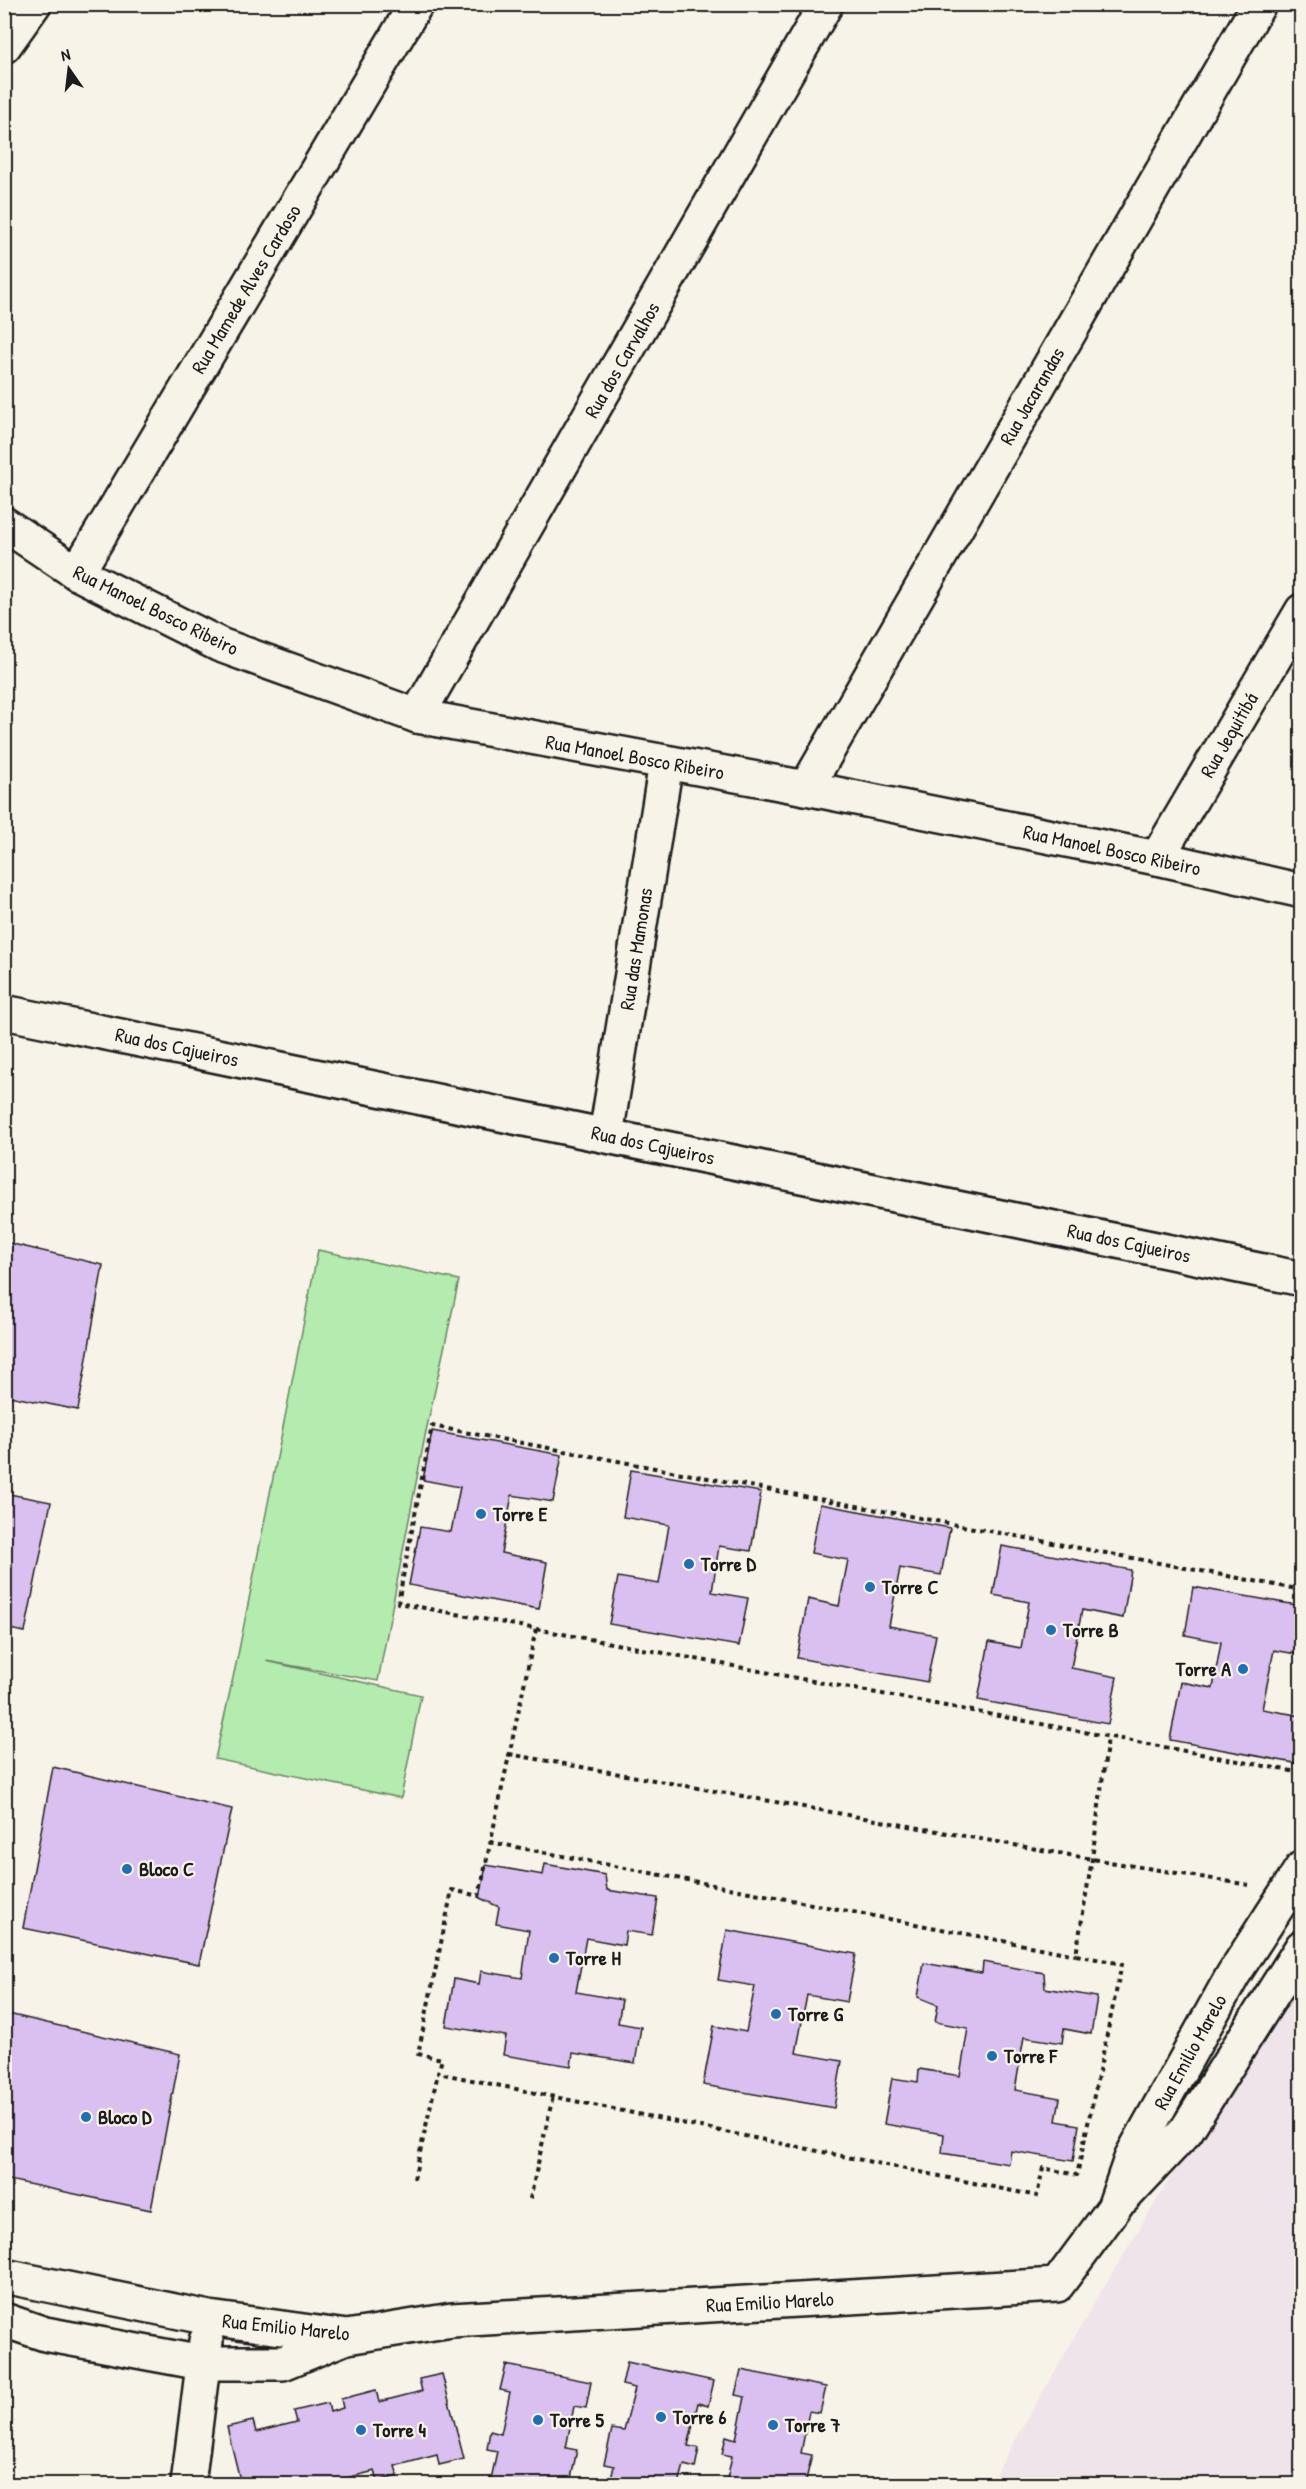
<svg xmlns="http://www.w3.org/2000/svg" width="1306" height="2489" viewBox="0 0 1306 2489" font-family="'Patrick Hand',sans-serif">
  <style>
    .built { fill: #eee4ea }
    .green { fill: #b4ebae; stroke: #688465; stroke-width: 1.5 }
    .building { fill: #d9c0f0; stroke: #1c1c1c; stroke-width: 1.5 }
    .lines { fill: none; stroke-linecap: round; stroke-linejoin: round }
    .minor-casing { stroke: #1c1c1c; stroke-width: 38 }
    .path { stroke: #1c1c1c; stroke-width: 4; stroke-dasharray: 4.5 4.5; stroke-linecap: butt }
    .minor { stroke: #f7f3e8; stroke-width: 33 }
    .poi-dot { fill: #1f6fb2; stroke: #f7f3e8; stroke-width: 2 }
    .labels { text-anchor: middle; stroke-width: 4.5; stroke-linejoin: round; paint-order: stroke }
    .street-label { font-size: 20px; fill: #1c1c1c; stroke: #f7f3e8 }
    .poi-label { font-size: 20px; font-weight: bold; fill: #1c1c1c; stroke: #f7f3e8; text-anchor: start }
  </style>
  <rect width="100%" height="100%" fill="#f7f3e8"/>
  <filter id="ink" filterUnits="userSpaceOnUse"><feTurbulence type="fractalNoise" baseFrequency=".0167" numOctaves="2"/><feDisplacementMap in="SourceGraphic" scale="12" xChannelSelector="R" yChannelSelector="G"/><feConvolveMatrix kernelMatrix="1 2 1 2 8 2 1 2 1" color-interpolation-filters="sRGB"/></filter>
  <g filter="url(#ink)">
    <path class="built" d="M1301 1963V2484H990L1099 2295Z"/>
    <path class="green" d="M318 1250 459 1280 425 1436 378 1681 266 1661 421 1695 401 1798 215 1759 238 1655Z"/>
    <g class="building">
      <path d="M4 1242 103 1265 78 1410 4 1395Z"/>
      <path d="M432 1431 562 1455 553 1502 512 1495 501 1553 547 1562 539 1609 409 1585 420 1527 451 1532 460 1487 423 1480Z"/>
      <path d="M631 1470 761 1492 751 1551 719 1546 712 1592 748 1598 739 1646 609 1624 618 1577 659 1584 669 1525 623 1517Z"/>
      <path d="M4 1493 51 1502 25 1632 4 1628Z"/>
      <path d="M820 1504 950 1528 941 1575 900 1568 889 1626 936 1635 927 1682 797 1658 808 1599 839 1606 848 1560 811 1553Z"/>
      <path d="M1002 1546 1131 1570 1123 1618 1082 1610 1071 1668 1117 1677 1108 1724 978 1700 989 1642 1021 1648 1029 1602 993 1595Z"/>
      <path d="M1193 1587 1302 1606V1655L1274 1650 1262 1709 1302 1716 1300 1764 1170 1740 1181 1682 1213 1688 1221 1642 1185 1635Z"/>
      <path d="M53 1767 232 1809 199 1964 23 1928Z"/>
      <path d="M545 1864 605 1875 607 1890 658 1898 652 1935 626 1931 624 1945 586 1938 576 1992 622 2000 618 2023 641 2027 635 2063 573 2053 571 2066 503 2055 506 2036 446 2026 454 1979 479 1984 481 1971 522 1978 529 1930 496 1924 499 1907 480 1898 486 1865 543 1875Z"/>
      <path d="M727 1930 856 1954 847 2002 807 1995 796 2053 842 2061 834 2108 703 2085 714 2026 746 2032 755 1986 718 1980Z"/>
      <path d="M983 1962 1044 1973 1045 1988 1097 1997 1091 2034 1064 2029 1062 2043 1024 2037 1015 2090 1060 2098 1056 2121 1079 2125 1073 2161 1011 2151 1009 2164 942 2153 944 2134 884 2124 892 2078 918 2082 919 2069 960 2076 968 2028 935 2022 938 2005 918 1997 924 1963 982 1973Z"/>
      <path d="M4 2013 180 2054 151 2210 4 2179Z"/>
      <path d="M627 2362 714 2381 708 2406 698 2403 688 2446 699 2448 695 2468 684 2465 679 2484H600L602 2478 611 2479 614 2466 604 2464 612 2429 624 2431 635 2388 622 2385Z"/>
      <path d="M506 2365 591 2382 586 2408 574 2406 566 2448 577 2450 570 2483 560 2481V2484H490L497 2451 487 2449 490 2431 501 2434 510 2392 500 2390Z"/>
      <path d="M741 2370 826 2387 820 2413 809 2411 801 2453 812 2455 805 2484H726L732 2456 722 2454 726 2436 736 2439 745 2397 735 2395Z"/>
      <path d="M442 2374 464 2459 439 2465 437 2455 395 2466 398 2476 378 2481 375 2471 330 2482 331 2484H241L227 2427 253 2421 256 2432 297 2422 294 2411 328 2403 330 2412 343 2408 341 2399 376 2390 379 2402 422 2391 419 2379Z"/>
    </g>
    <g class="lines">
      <g class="minor-casing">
        <g id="minor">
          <path d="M4 46 34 4"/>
          <path d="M4 524 77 573 220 645 417 716 806 788 1157 858 1302 891"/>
          <path d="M77 573 416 4"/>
          <path d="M417 716 826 4"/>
          <path d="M806 788 1259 4"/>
          <path d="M1157 858 1302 611"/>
          <path d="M4 1012 1302 1279"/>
          <path d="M606 1135 666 763"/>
          <path d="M1123 2198 1186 2131 1302 1947"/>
          <path d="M4 2276 209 2318 347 2337 452 2320 1057 2285 1114 2208 1132 2156 1233 1975 1302 1868"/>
          <path d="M4 2320 45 2334 202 2363H283L346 2337"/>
          <path d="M188 2484 206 2341"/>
        </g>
      </g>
      <g class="path">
        <path d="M1302 1590 432 1426 398 1603 1302 1773"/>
        <path d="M536 1629 479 1896 452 1890 418 2054 442 2059 438 2073 1037 2196 1043 2168 1077 2175 1122 1964 1076 1955 1092 1859 1108 1737"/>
        <path d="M509 1754 1092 1859 1249 1885"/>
        <path d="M490 1842 1076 1955"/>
        <path d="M414 2179 438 2073"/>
        <path d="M530 2199 553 2096"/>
      </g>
      <use href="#minor" class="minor"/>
    </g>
  </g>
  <g class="poi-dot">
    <circle cx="481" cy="1514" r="6"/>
    <circle cx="689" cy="1564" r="6"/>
    <circle cx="870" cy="1587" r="6"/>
    <circle cx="1051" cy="1630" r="6"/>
    <circle cx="1243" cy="1669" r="6"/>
    <circle cx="127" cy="1869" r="6"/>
    <circle cx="554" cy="1958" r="6"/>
    <circle cx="776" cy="2014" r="6"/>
    <circle cx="992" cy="2056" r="6"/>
    <circle cx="86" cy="2117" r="6"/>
    <circle cx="661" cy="2417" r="6"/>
    <circle cx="538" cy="2420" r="6"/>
    <circle cx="773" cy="2425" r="6"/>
    <circle cx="361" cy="2430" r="6"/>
  </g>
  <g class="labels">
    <g class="street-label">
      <text transform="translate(246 289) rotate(-59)" y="7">Rua Mamede Alves Cardoso</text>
      <text transform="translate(622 360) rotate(-60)" y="7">Rua dos Carvalhos</text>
      <text transform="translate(1032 396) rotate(-60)" y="7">Rua Jacarandas</text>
      <text transform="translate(156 610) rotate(26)" y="7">Rua Manoel Bosco Ribeiro</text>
      <text transform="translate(1229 735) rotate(-60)" y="7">Rua Jequitibá</text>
      <text transform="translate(635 757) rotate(10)" y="7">Rua Manoel Bosco Ribeiro</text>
      <text transform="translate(1112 850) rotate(12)" y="7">Rua Manoel Bosco Ribeiro</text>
      <text transform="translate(636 949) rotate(-81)" y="7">Rua das Mamonas</text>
      <text transform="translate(177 1047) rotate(12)" y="7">Rua dos Cajueiros</text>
      <text transform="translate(653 1145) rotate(12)" y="7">Rua dos Cajueiros</text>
      <text transform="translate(1129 1243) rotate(12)" y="7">Rua dos Cajueiros</text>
      <text transform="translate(1190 2052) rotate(-61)" y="7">Rua Emilio Marelo</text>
      <text transform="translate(770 2302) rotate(-3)" y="7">Rua Emilio Marelo</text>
      <text transform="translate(286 2327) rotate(6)" y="7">Rua Emilio Marelo</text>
    </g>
    <g class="poi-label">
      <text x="493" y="1521">Torre E</text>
      <text x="701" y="1571">Torre D</text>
      <text x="882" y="1594">Torre C</text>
      <text x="1063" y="1637">Torre B</text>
      <text x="1231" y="1676" text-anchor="end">Torre A</text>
      <text x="139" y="1876">Bloco C</text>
      <text x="566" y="1965">Torre H</text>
      <text x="788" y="2021">Torre G</text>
      <text x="1004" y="2063">Torre F</text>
      <text x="98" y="2124">Bloco D</text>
      <text x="673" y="2424">Torre 6</text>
      <text x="550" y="2427">Torre 5</text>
      <text x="785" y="2432">Torre 7</text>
      <text x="373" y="2437">Torre 4</text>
    </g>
  </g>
  <rect width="1306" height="2489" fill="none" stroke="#f7f3e8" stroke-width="24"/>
  <rect x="12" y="12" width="1282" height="2465" fill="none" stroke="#1c1c1c" stroke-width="2" filter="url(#ink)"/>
  <g transform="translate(69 69) rotate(346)" stroke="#f7f3e8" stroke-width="4.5" paint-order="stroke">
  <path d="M0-4.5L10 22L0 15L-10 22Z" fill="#1c1c1c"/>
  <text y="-9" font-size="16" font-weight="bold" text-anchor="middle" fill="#1c1c1c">N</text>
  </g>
</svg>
